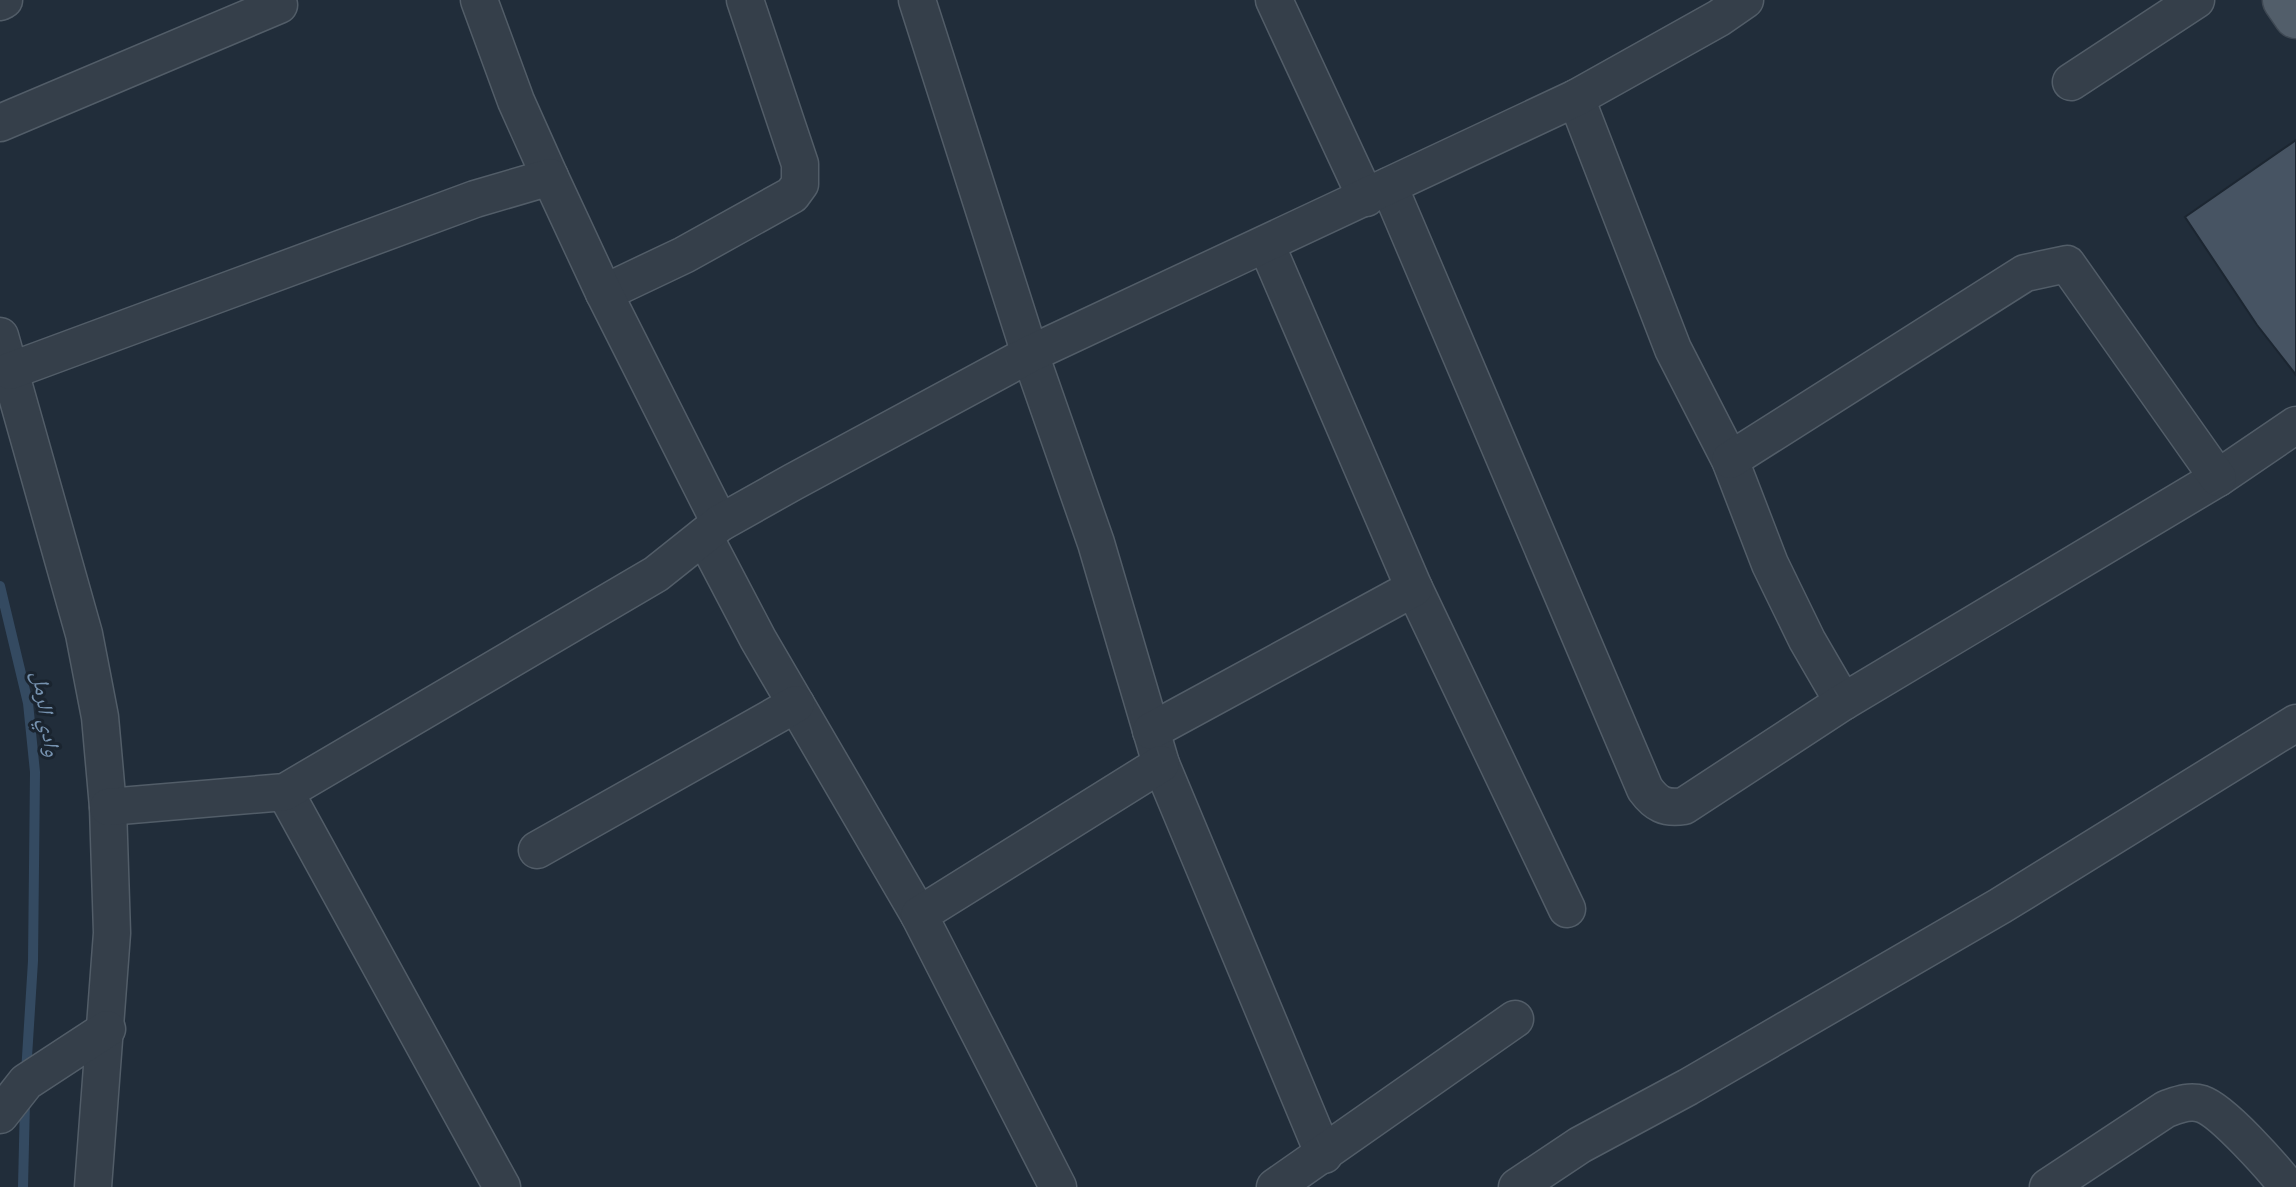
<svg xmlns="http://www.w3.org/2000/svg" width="2296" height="1187" viewBox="0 0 2296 1187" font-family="Mulish,'Noto Naskh Arabic',sans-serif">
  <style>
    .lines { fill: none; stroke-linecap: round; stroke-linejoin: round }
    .stream { stroke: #344a61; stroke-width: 10 }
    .building { fill: #475463; stroke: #1c2631; stroke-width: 2 }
    .minor-casing { stroke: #525d68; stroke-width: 39 }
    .major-casing { stroke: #3e4853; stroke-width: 47 }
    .minor { stroke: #353f4a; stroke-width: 36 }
    .major { stroke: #525e6a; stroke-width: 44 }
    .labels { text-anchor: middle; stroke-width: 6; stroke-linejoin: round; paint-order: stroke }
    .water-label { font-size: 22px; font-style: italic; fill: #7692af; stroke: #1a242f }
  </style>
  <rect width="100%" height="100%" fill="#212d3a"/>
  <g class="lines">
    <g class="stream">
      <path d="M0 586 28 703 35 772 33 961 26 1073"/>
      <path d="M23 1187 25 1101"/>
    </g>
  </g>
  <path class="building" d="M2296 140V375L2257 325 2185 217Z"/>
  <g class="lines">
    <g class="minor-casing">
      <g id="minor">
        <path d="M479 0 516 101 550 177"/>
        <path d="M917 0 1030 354 1096 543 1161 764 1324 1155"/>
        <path d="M1274 0 1366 198"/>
        <path d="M0 2 4 0"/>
        <path d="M2071 82 2196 0"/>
        <path d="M1576 98 1673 349 1730 460 1770 564 1807 640 1843 702"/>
        <path d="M0 123 279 5"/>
        <path d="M1389 186 1645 789C1656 804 1665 809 1684 806L1843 702 2218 478 2296 425"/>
        <path d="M604 293 684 255 792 195 800 184V164L745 0"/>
        <path d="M0 336 84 634 100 717 108 807 112 933 93 1187"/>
        <path d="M10 371 475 199 550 177 604 293 720 523"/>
        <path d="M1730 460 2025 273 2067 264 2218 478"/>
        <path d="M704 536 758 639 919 915"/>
        <path d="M1414 588 1567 909"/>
        <path d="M1151 731 1414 588 1266 244"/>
        <path d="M285 792 502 1187"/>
        <path d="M108 807 285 792 656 574 720 523 793 482 1030 354 1576 98 1719 18 1745 0"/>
        <path d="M537 850 796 704"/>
        <path d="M0 1115 26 1082 107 1029"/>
        <path d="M1058 1187 919 915 1161 764"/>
        <path d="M1275 1187 1515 1019"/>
        <path d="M1517 1187 1580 1145 1688 1087 2000 906 2296 723"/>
        <path d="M2048 1187 2166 1109C2178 1105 2189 1100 2202 1104 2223 1111 2273 1168 2288 1187"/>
      </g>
    </g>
    <g class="major-casing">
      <path id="major" d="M2285 0 2296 16"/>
    </g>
    <use href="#minor" class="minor"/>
    <use href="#major" class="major"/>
  </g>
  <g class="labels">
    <g class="water-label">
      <text transform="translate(47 714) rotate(81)" y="8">وادي الرمل</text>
    </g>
  </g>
</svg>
